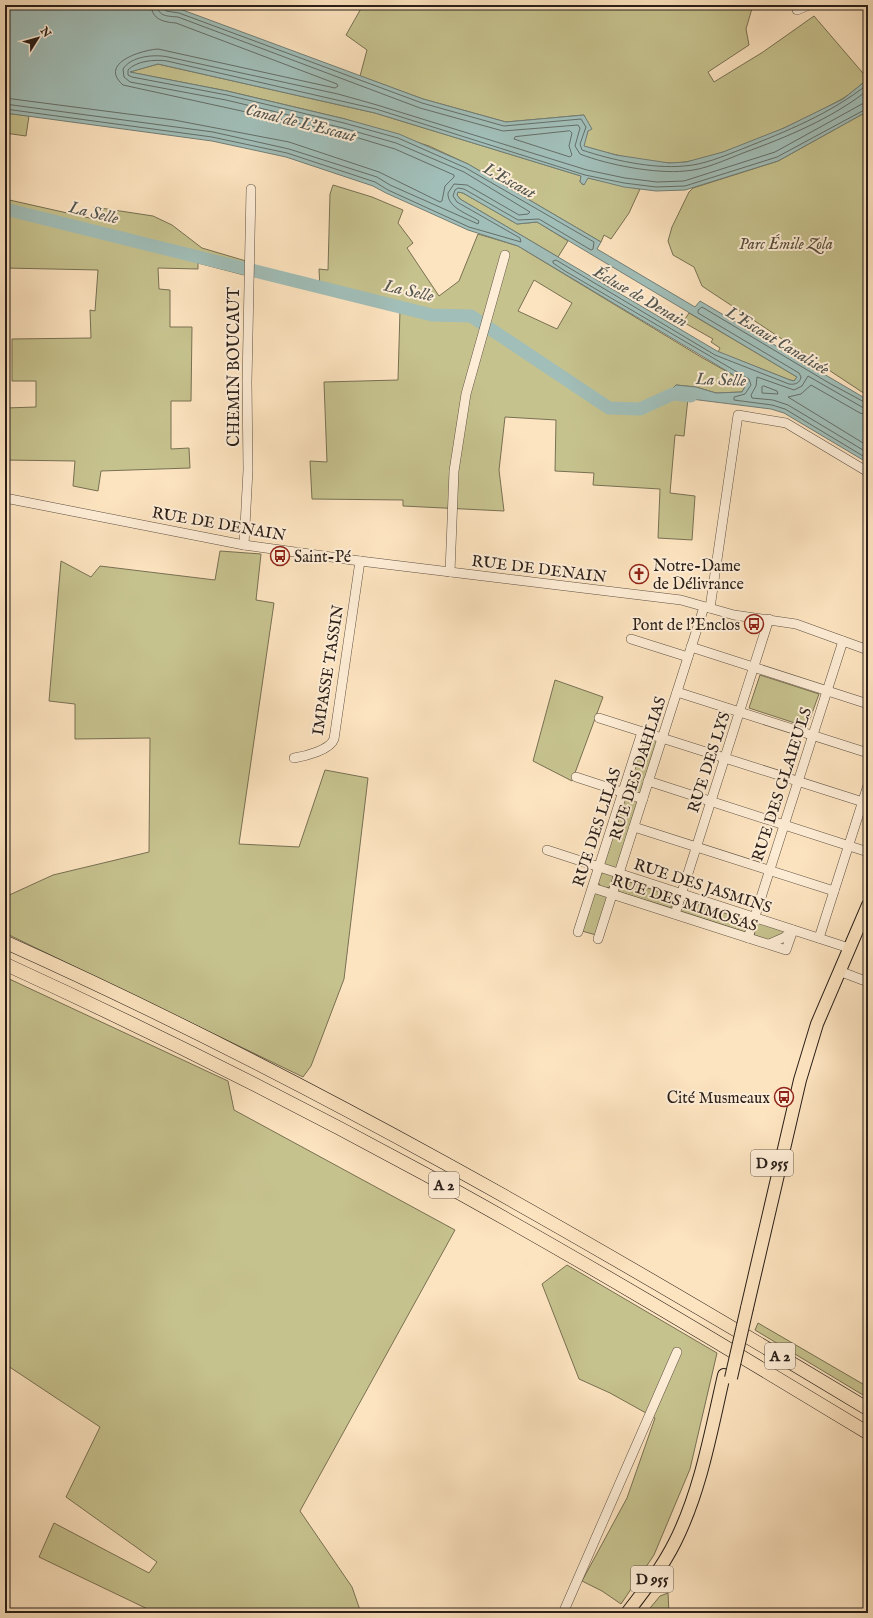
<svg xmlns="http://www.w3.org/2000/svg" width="873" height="1618" viewBox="0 0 873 1618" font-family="'IM FELL English',serif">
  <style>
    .green { fill: #c6c28e; stroke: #787053; fill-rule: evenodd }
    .water { fill: #a1beb8; stroke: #717e78; fill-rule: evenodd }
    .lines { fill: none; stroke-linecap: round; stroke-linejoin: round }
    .shore { stroke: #656e68; stroke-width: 1 }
    .river { stroke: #a1beb8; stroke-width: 13 }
    .minor-casing { stroke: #5e5042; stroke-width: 10 }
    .major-casing { stroke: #291e18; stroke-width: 14 }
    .highway-casing { stroke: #291e18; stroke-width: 14 }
    .minor { stroke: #feedd6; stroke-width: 9 }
    .major { stroke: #fde4c0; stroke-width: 12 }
    .highway { stroke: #fde4c0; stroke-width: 13 }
    .major-bridge-casing { stroke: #291e18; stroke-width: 14; stroke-linecap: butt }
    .major-bridge { stroke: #fde4c0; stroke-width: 12 }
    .labels { text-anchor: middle; stroke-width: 4; stroke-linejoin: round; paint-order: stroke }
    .shield { fill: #feedd6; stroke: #695c51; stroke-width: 1 }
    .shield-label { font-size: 15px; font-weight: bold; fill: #291e18 }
    .park-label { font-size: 16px; font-style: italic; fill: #584f3b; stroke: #feedd6 }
    .street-label { font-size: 16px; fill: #291e18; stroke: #feedd6 }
    .poi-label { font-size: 16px; fill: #291e18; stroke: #feedd6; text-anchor: start }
    .water-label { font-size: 17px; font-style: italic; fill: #535650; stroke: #feedd6 }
  </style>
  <rect width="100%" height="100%" fill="#fde4c0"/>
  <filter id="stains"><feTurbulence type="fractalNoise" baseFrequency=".005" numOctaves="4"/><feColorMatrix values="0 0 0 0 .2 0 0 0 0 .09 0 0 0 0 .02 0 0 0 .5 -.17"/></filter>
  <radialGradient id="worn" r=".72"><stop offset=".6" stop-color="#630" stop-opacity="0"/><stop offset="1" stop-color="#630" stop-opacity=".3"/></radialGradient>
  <g class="green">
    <path d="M363 5H753L746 29 749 45 708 72 714 82 763 52 814 16 868 79C860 85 851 94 842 99 805 120 710 165 670 163 641 162 611 154 583 146L588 131 584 115 506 122 423 99 360 76 367 50 346 35Z"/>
    <path d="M158 64 375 113 581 176 580 182 583 185 588 178 640 189 629 213 611 239 604 235 601 242 468 164 429 146 345 119 227 91 129 72Z"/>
    <path d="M868 111V396L702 286 694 267 673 255 668 241 672 227 689 192 693 188 778 161Z"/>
    <path d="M5 113 29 116 26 136 5 133Z"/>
    <path d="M333 185 372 197 403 210 398 223 413 243 407 248 439 296 459 281 478 234 518 246 701 357 747 383 742 392 716 393 696 387 676 385 670 391 675 397 688 398 684 436 675 435 670 493 695 496 692 540 658 538 660 489 593 485 594 473 555 471 556 420 505 417 499 470 504 511 403 506V500L312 499 310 461 327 462 324 382 398 380 400 310 320 291 319 269 328 270 330 194ZM534 280 572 303 557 329 518 311Z"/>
    <path d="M458 192 463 193 517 224 537 222 568 241 558 257 460 199 457 195Z"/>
    <path d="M5 199 94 219V207L153 216 172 225 202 248 246 261 244 275 198 263V269L158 268 159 289 170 290V327H192L191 401H171V449L189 448 190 468 101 471 98 491 73 486 75 461 5 460V408L36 407V381H12V339L91 338 90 310 95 311 98 270 5 268Z"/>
    <path d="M689 313 797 377 794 381 790 380 718 352 720 348 711 342 713 339 683 322Z"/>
    <path d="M220 551 261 554 256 600 274 603 239 844 299 847 325 770 368 778 344 979 311 1066 303 1077 5 933V897L53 875 149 852 150 738 75 739V704L49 701 61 561 91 577 100 566 215 580Z"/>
    <path d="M760 675 819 694 807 727 749 708Z"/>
    <path d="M555 680 603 697 572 781 533 761Z"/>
    <path d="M644 736 658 740 641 794 627 789Z"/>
    <path d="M624 797 638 801 616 870 603 866Z"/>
    <circle cx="606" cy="880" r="8"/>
    <path d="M620 879 675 897 671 908 616 891Z"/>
    <path d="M594 891 608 896 596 935 582 931Z"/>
    <path d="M684 900 749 921 745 932 680 911Z"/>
    <path d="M758 921 789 931 771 941 754 935Z"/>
    <path d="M5 977 228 1081 234 1110 455 1230 300 1511 352 1587 361 1613H156L39 1557 54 1523 149 1573 157 1562 66 1497 100 1427 5 1364Z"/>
    <path d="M567 1265 717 1353 690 1469 654 1555 621 1604 602 1591 582 1581 627 1498 655 1418 610 1393 579 1379 542 1284Z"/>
    <path d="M758 1323 868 1387V1398L755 1330Z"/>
    <path d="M668 1593 669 1613H646L660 1596Z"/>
  </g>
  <path class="water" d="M5 5H151L180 9 423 99 506 122 584 115 592 129 588 131 584 146 616 155 669 163 686 162 723 152 784 128 843 99 868 79V111L778 161 685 190 656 191 624 187 588 178 584 185 580 182 581 176 375 113 158 64 130 72 227 91 345 119 399 134 468 164 601 242 597 249 695 307 700 301 868 400V463L784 413 771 409 675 397 670 391 676 385 696 387 716 393 742 392 747 383 518 246 468 230 386 193 373 186 286 157 212 141 5 113ZM458 192 463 193 517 224 537 222 797 377 794 381 790 380 717 351 460 199 457 195Z"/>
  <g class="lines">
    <g class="shore">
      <path d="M157 5C158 17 168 16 178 17L420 108 503 131 578 125 580 128 575 146 580 154C608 165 656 174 685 171 704 170 725 160 743 153 787 137 831 119 868 90"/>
      <path d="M162 5 166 11 179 13 422 103 504 126 581 119 586 127 580 144 582 150C612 160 652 169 684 166 703 165 724 156 742 149 787 131 830 114 868 84"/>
      <path d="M5 98 174 120 289 142 379 172 440 202 442 201 445 186 454 177V175L395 149 342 133 123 85C98 63 142 50 158 49L335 88 338 86 337 84 176 23C164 22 152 20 151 5"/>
      <path d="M5 104 213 132 289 149 377 177 390 185 478 224 479 221C469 214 447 208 448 193L454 184 467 185 519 215 528 214 530 212 464 172 396 143 343 128 226 100 130 82 124 77 123 69C131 56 155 54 168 57L338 94 377 105 587 170 625 178 657 182 684 181 775 152 862 104 868 103"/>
      <path d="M5 109 212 137 287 153 375 182 388 190 469 227 521 242 520 238 457 202 453 196 455 190 458 188 464 189 518 220 539 219 591 250 593 249 594 242 466 168 398 138 344 123 227 95 132 77 128 75V70C136 61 155 59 167 61L376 109 585 175 624 183 656 187 685 186 777 157 868 108"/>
      <path d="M570 131 572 133 569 146 572 155 570 157 514 139 515 137Z"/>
      <path d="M764 386 777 391 778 394 762 393V387Z"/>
      <path d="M868 404 829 383 702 307 698 310V313L799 373 801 377C800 383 795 385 789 384L715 355 556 260 553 261V263L565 271 749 379 751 385 745 394 734 397V400L772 405 785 409 868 459"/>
      <path d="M868 409 862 407 808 376 802 386 794 390 757 377 756 386 751 395 752 398 773 400 788 405 868 453"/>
      <path d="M868 415 860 413 811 385 801 394 788 397 868 446"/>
    </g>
    <path class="river" d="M5 209 432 315 471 316 609 408 640 409 673 394 691 396"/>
    <g class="minor-casing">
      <g id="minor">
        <path d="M797 10 809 5"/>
        <path d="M5 498 244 545 360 561 681 600 734 615 796 624 868 650"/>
        <path d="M244 545 248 470 247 382 251 189"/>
        <path d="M450 572 454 471 466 394 505 255"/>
        <path d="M710 608 738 415 786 423 868 472"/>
        <path d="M631 639 688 657"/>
        <path d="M691 647 868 704"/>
        <path d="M677 692 868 753"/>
        <path d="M599 718 863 802"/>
        <path d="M294 758C306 756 330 750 334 739L360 561"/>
        <path d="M576 777 643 799"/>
        <path d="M648 781 868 852"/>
        <path d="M634 827 834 891"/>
        <path d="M547 850 849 948"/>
        <path d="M593 888 786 950 793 930"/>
        <path d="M675 914 769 619"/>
        <path d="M578 932 642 732"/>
        <path d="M748 938 843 641"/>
        <path d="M819 938 868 785"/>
        <path d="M598 939 704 607"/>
        <path d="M769 944 785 937 792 931"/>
        <path d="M839 971 868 982"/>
        <path d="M563 1613 677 1352"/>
      </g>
    </g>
    <g class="major-casing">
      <g id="major">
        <path d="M747 1308 800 1080 817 1024 868 905"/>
        <path d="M627 1613C644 1591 662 1568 675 1542 701 1490 711 1431 724 1375"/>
      </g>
    </g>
    <g class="highway-casing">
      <g id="highway">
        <path d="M5 942C304 1076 588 1240 868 1409"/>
        <path d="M5 964C147 1029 287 1099 425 1174 575 1256 721 1344 868 1433"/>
      </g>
    </g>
    <use href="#minor" class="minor"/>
    <use href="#major" class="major"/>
    <use href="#highway" class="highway"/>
    <g class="major-bridge-casing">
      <path id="major-bridge" d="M731 1378 747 1308"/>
    </g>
    <use href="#major-bridge" class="major-bridge"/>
  </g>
  <defs>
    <g id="bus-ring" transform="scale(1)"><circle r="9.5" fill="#feedd6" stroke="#8f2418" stroke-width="1.5"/><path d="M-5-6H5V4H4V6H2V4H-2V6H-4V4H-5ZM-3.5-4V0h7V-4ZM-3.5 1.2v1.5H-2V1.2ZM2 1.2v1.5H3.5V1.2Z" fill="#8f2418"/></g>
    <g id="church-ring" transform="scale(1)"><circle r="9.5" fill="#feedd6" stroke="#8f2418" stroke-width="1.5"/><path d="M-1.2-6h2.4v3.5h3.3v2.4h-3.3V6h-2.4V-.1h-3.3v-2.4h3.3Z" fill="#8f2418"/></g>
  </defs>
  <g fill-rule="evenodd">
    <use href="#bus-ring" x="280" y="556"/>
    <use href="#church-ring" x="639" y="574"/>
    <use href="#bus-ring" x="754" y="624"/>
    <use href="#bus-ring" x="784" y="1097"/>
  </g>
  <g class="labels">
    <g class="shield">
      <rect x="751" y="1150" width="42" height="26" rx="3"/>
      <rect x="429" y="1172" width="30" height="26" rx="3"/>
      <rect x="765" y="1343" width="30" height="26" rx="3"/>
      <rect x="631" y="1566" width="42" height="26" rx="3"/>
    </g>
    <g class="shield-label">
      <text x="772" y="1168">D 955</text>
      <text x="444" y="1190">A 2</text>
      <text x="780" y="1361">A 2</text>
      <text x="652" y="1584">D 955</text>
    </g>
    <g class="park-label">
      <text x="786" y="249">Parc Émile Zola</text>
    </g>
    <g class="street-label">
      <text transform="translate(233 367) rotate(-90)" y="6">CHEMIN BOUCAUT</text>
      <text transform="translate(219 523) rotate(10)" y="6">RUE DE DENAIN</text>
      <text transform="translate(539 568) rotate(7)" y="6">RUE DE DENAIN</text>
      <text transform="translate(327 670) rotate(-81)" y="6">IMPASSE TASSIN</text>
      <text transform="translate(708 762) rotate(-72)" y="6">RUE DES LYS</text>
      <text transform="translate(637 768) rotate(-72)" y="6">RUE DES DAHLIAS</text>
      <text transform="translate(781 784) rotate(-72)" y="6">RUE DES GLAIEULS</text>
      <text transform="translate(596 827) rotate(-72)" y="6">RUE DES LILAS</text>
      <text transform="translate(703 885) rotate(18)" y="6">RUE DES JASMINS</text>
      <text transform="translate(685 902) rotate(18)" y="6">RUE DES MIMOSAS</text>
    </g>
    <g class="poi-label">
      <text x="294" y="562">Saint-Pé</text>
      <text x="653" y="571">Notre-Dame<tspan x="653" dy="18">de Délivrance</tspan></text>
      <text x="740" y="630" text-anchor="end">Pont de l'Enclos</text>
      <text x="770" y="1103" text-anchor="end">Cité Musmeaux</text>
    </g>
    <g class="water-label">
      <text transform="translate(301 122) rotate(14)" y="6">Canal de L'Escaut</text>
      <text transform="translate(510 180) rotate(29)" y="6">L'Escaut</text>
      <text transform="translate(94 212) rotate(14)" y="6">La Selle</text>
      <text transform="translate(409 290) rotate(13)" y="6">La Selle</text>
      <text transform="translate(641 296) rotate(30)" y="6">Écluse de Denain</text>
      <text transform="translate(778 340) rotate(31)" y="6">L'Escaut Canalisée</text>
      <text transform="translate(721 379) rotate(2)" y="6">La Selle</text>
    </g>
  </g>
  <rect width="873" height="1618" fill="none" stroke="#fde4c0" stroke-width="20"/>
  <rect x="6" y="6" width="861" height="1606" fill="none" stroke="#291e18" stroke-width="2"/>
  <rect x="10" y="10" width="853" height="1598" fill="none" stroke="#291e18"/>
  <g transform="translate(38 38) rotate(53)" stroke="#feedd6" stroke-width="3" paint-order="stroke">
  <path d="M0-3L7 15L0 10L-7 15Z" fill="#291e18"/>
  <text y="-6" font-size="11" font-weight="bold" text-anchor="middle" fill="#291e18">N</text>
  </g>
  <rect width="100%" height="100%" filter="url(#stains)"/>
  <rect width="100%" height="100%" fill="url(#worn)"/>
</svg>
